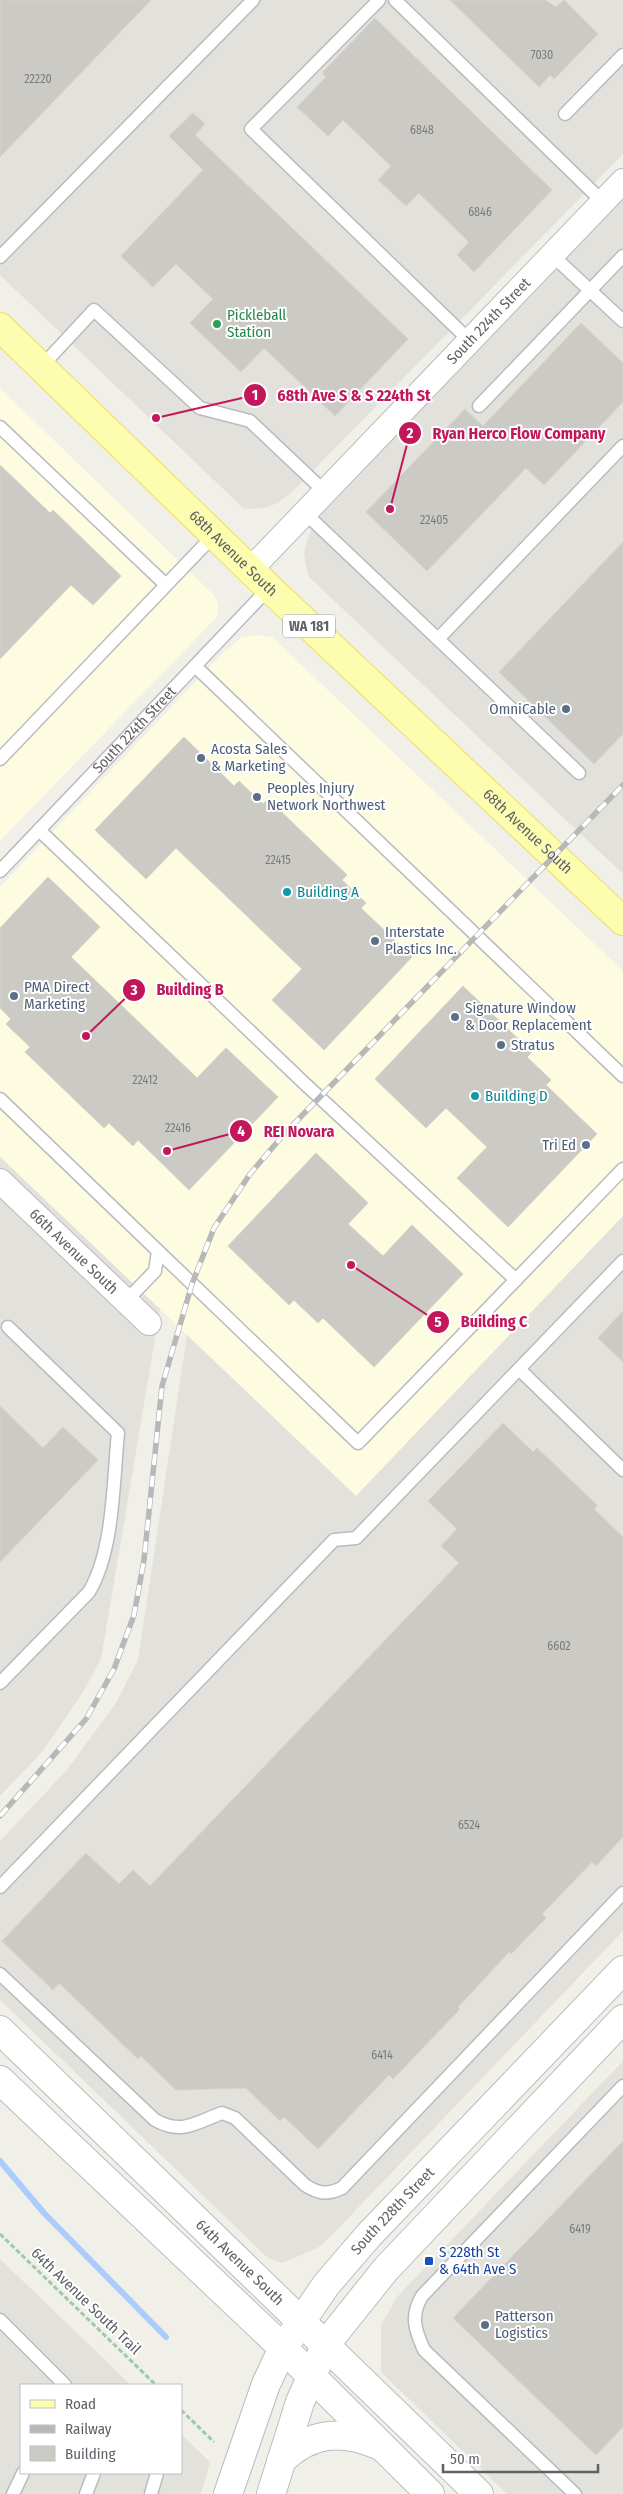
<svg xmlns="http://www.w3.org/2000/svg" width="623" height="2494" viewBox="0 0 623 2494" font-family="'Fira Sans Condensed',sans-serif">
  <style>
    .commercial { fill: #fdfbe0 }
    .industrial { fill: #e2e1dc }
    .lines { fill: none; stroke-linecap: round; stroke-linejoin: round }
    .stream { stroke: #abccfd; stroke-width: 6 }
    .building { fill: #cccac4; stroke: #d5d3c6 }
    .lane-casing { stroke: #babbc0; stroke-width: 15 }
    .street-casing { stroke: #babbc0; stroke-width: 26 }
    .secondary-casing { stroke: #bbbcc2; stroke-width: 30 }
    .primary-casing { stroke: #eedd63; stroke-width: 30 }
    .path { stroke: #9fc7b1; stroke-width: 3; stroke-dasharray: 5 2.5; stroke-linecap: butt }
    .lane { stroke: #fff; stroke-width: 12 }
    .street { stroke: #fff; stroke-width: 24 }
    .secondary { stroke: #fff; stroke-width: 28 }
    .primary { stroke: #fdfdb0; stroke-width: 28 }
    .rail-casing { stroke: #b7b8b8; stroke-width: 5.5 }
    .rail { stroke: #fff; stroke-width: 4; stroke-dasharray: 11; stroke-linecap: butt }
    .leisure-dot { fill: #2e9e5b; stroke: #fff; stroke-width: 2 }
    .service-dot { fill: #5c6f8a; stroke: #fff; stroke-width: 2 }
    .culture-dot { fill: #0f9aa8; stroke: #fff; stroke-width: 2 }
    .transit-dot { fill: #1a4fb4; stroke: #fff; stroke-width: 2 }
    .labels { text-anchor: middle; stroke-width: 4; stroke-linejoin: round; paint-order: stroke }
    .number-label { font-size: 12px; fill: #7a7b7e }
    .shield { fill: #fff; stroke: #8f9095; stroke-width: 1 }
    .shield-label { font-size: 14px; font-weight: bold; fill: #5f6167 }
    .leisure-label { font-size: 15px; fill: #27864d; stroke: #fff; text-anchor: start }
    .street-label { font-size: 15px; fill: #5f6167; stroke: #fff }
    .service-label { font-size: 15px; fill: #4e5e75; stroke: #fff; text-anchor: start }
    .culture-label { font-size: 15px; fill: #0d838f; stroke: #fff; text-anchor: start }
    .transit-label { font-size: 15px; fill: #164399; stroke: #fff; text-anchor: start }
    .leader { fill: none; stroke: #c2185b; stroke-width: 2 }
    .callout-dot { fill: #c2185b; stroke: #fff; stroke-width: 2 }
    .mark-label { font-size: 15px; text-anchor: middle; font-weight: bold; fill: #fff }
    .callout-label { font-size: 16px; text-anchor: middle; font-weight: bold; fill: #c2185b; stroke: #fff; stroke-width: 4; stroke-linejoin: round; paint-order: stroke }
  </style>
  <rect width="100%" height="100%" fill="#f0f0e8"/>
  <g class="commercial">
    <path d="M0 388 215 596 218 605 217 617 0 841Z"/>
    <path d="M257 635 272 637 623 971V1216L356 1496 0 1157V887L224 652 242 637Z"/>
  </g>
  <g class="industrial">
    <path d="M0 0H623V154L292 492 278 503 264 508 244 509 0 275Z"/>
    <path d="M623 195V874L308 576 304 554 307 540 322 506Z"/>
    <path d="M0 1157 160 1309 101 1659 83 1692 42 1752 0 1796Z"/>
    <path d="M623 1216V1931L331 2236 319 2247 282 2263 268 2258 0 2000V1841L66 1771 116 1703 138 1660 187 1335 356 1496Z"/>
    <path d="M623 2061V2494H507L381 2372V2325L397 2297Z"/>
    <path d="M0 2259 131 2385H21V2473H181V2434L210 2462 201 2494H0Z"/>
  </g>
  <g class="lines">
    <path class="stream" d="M0 2161 44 2213 166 2337"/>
  </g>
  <g class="building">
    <path d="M0 0H151L0 157Z"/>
    <path d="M450 0H545L556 7 564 0 598 34 554 79 550 75 539 87Z"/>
    <path d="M375 18 552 190 474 272 457 255 469 242 419 193 406 206 378 180 391 166 343 120 328 136 297 107 326 77 322 73Z"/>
    <path d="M193 113 205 124 195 135 408 339 335 416 264 348 241 372 190 323 213 299 176 264 153 287 121 256 203 170 169 136Z"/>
    <path d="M581 323 623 363V402L544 485 526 468 427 571 366 512 465 409 483 426Z"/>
    <path d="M0 465 50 513 53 510 121 576 93 605 71 585 0 659Z"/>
    <path d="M623 542V734L594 764 499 672Z"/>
    <path d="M184 737 234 786 239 781 263 804 268 799 347 875 342 880 366 903 361 908 412 957 324 1050 272 1000 302 969 176 848 146 879 95 830Z"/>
    <path d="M48 877 100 927 71 957 197 1078 226 1048 278 1097 189 1190 138 1140 133 1146 109 1123 104 1128 25 1052 30 1047 6 1024 11 1019 0 1008V928Z"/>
    <path d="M463 986 532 1052 527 1057 551 1080 546 1085 597 1134 508 1227 457 1178 487 1147 446 1108 426 1128 375 1079Z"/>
    <path d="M316 1153 368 1203 348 1224 383 1256 412 1225 463 1274 374 1367 323 1318 318 1323 294 1300 289 1305 228 1246Z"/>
    <path d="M623 1311V1362L598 1338Z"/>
    <path d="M0 1406 43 1448 63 1427 98 1460 0 1562Z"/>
    <path d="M503 1423 533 1452 537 1448 597 1505 594 1509 623 1537V1837L596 1866 592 1862 542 1914 546 1918 511 1954 509 1952 458 2007 460 2009 393 2079 389 2075 318 2149 284 2117 280 2121 246 2088 176 2090 141 2056 138 2059 59 1983 53 1990 2 1941 86 1853 119 1884 133 1870 150 1886 459 1563 441 1546 457 1529 428 1501Z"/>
    <path d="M623 2141V2427L596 2455 453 2318Z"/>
  </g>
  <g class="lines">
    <g class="lane-casing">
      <g id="lane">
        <path d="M379 0 251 129 470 341"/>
        <path d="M395 0 603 202"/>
        <path d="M565 114 623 55"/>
        <path d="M552 255 623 321"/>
        <path d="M0 257 253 0"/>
        <path d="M41 367 94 310 200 408 250 421 325 492"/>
        <path d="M479 406 623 256"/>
        <path d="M0 427 166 585"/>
        <path d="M305 513 579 773"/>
        <path d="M438 639 623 446"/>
        <path d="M195 666 623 1076"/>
        <path d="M0 759 214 535"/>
        <path d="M39 830 303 1082 516 1280"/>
        <path id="s1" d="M0 871 269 588"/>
        <path d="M0 1099 158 1251 155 1271 126 1301"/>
        <path d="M158 1251 358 1443 623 1169"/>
        <path d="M519 1369 623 1470"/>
        <path d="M0 1683 89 1592C114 1550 113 1482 118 1433L8 1327"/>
        <path d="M0 1887 334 1540 356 1538 623 1261"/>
        <path d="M0 1974 155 2120C182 2135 195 2123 222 2113L235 2118 305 2185C319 2194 327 2195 342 2188L623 1893"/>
        <path d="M0 2320 65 2385"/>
        <path d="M13 2494 23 2473"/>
        <path d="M86 2494 94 2473"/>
        <path d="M151 2494 157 2473"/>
        <path d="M575 2494 424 2350C415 2330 410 2316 422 2296L623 2086"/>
      </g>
    </g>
    <g class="street-casing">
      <g id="street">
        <path id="s2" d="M250 570 623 181"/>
        <path id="s3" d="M0 1181 149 1323"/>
      </g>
    </g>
    <g class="secondary-casing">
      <g id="secondary">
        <path id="s4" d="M0 2030 479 2494"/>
        <path d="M0 2080 283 2348 430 2494"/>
        <path d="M281 2461C310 2432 341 2429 378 2445"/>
        <path id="s5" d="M228 2494 266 2384 283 2348 326 2285 369 2235 623 1970"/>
        <path d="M271 2494 300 2402 326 2344 386 2269 623 2019"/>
      </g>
    </g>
    <g class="primary-casing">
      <g id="primary">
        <path id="s6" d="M0 327 269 588 623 921"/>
      </g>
    </g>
    <g class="path">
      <path d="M0 2234 156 2385"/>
      <path d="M181 2410 214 2442"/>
    </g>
    <use href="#lane" class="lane"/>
    <use href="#street" class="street"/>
    <use href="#secondary" class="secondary"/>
    <use href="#primary" class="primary"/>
    <g class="rail-casing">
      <path id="rail" d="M0 1816 86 1719 114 1669 134 1615 144 1560 162 1386 192 1284 214 1228 250 1174 285 1133 623 785"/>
    </g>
    <use href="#rail" class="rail"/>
  </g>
  <circle class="leisure-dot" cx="217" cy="324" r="5"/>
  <g class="service-dot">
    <circle cx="566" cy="709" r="5"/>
    <circle cx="201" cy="758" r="5"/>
    <circle cx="257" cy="797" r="5"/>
    <circle cx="375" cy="941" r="5"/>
    <circle cx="14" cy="996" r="5"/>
    <circle cx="455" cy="1017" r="5"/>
    <circle cx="501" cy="1045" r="5"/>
    <circle cx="586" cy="1145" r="5"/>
    <circle cx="485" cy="2325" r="5"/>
  </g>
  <g class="culture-dot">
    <circle cx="287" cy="892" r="5"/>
    <circle cx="475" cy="1096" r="5"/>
  </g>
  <rect class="transit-dot" x="424" y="2256" width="10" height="10" rx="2.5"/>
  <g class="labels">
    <g class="number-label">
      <text x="542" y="59">7030</text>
      <text x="38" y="83">22220</text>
      <text x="422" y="134">6848</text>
      <text x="480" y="216">6846</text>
      <text x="434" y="524">22405</text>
      <text x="278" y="864">22415</text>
      <text x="145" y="1084">22412</text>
      <text x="178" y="1132">22416</text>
      <text x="559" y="1650">6602</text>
      <text x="469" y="1829">6524</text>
      <text x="382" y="2059">6414</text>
      <text x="580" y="2233">6419</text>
    </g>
    <rect class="shield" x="283" y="614.5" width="52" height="23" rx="4"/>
    <g class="shield-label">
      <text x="309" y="631">WA 181</text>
    </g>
    <g class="leisure-label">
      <text x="227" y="320">Pickleball<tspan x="227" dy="17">Station</tspan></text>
    </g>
    <g class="street-label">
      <text dy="5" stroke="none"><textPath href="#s2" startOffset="345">South 224th Street</textPath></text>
      <text dy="5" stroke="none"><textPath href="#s6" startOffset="325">68th Avenue South</textPath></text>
      <text dy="5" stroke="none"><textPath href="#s1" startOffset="195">South 224th Street</textPath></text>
      <text dy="5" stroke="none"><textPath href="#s6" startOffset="730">68th Avenue South</textPath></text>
      <text dy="5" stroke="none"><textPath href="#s3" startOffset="102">66th Avenue South</textPath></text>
      <text dy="5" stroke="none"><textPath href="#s5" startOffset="332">South 228th Street</textPath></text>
      <text dy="5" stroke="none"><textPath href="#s4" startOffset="334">64th Avenue South</textPath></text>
      <text transform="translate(86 2301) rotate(44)" y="5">64th Avenue South Trail</text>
    </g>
    <g class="service-label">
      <text x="556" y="714" text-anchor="end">OmniCable</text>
      <text x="211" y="754">Acosta Sales<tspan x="211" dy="17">&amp; Marketing</tspan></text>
      <text x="267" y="793">Peoples Injury<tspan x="267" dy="17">Network Northwest</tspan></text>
      <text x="385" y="937">Interstate<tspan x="385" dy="17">Plastics Inc.</tspan></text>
      <text x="24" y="992">PMA Direct<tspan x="24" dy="17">Marketing</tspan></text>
      <text x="465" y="1013">Signature Window<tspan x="465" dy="17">&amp; Door Replacement</tspan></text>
      <text x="511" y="1050">Stratus</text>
      <text x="576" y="1150" text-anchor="end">Tri Ed</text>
      <text x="495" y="2321">Patterson<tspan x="495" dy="17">Logistics</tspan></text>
    </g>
    <g class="culture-label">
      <text x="297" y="897">Building A</text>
      <text x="485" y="1101">Building D</text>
    </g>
    <g class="transit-label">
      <text x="439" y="2257">S 228th St<tspan x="439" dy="17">&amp; 64th Ave S</tspan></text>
    </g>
  </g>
  <path class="leader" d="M156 418L255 395M390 509L410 433M86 1036L134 990M167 1151L241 1131M351 1265L438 1322"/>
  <g class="callout-dot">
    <circle cx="156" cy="418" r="5"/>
    <circle cx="390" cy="509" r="5"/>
    <circle cx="86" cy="1036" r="5"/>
    <circle cx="167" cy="1151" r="5"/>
    <circle cx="351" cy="1265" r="5"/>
    <circle cx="255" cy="395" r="12"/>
    <circle cx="410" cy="433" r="12"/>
    <circle cx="134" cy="990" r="12"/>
    <circle cx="241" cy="1131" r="12"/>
    <circle cx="438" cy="1322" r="12"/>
  </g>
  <g class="mark-label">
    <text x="255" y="400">1</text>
    <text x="410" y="438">2</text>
    <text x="134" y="995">3</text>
    <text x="241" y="1136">4</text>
    <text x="438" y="1327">5</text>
  </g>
  <g class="callout-label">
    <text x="354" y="401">68th Ave S &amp; S 224th St</text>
    <text x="519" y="439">Ryan Herco Flow Company</text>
    <text x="190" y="995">Building B</text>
    <text x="299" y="1137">REI Novara</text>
    <text x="494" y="1327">Building C</text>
  </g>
  <rect x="20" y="2384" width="162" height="90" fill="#ffffff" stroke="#bfc0c2"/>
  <rect x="30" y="2400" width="25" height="8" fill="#fdfdb0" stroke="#bfc0c2"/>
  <text x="65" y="2409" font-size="15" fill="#5f6167">Road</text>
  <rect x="30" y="2425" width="25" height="8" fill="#b7b8b8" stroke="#bfc0c2"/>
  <text x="65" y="2434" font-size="15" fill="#5f6167">Railway</text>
  <rect x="30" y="2446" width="25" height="15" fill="#cccac4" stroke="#bfc0c2"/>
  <text x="65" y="2459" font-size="15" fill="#5f6167">Building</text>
  <path d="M443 2464v8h155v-8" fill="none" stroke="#5f6167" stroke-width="2.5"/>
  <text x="450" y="2464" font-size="15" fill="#5f6167" stroke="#ffffff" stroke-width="4" paint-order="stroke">50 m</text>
</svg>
